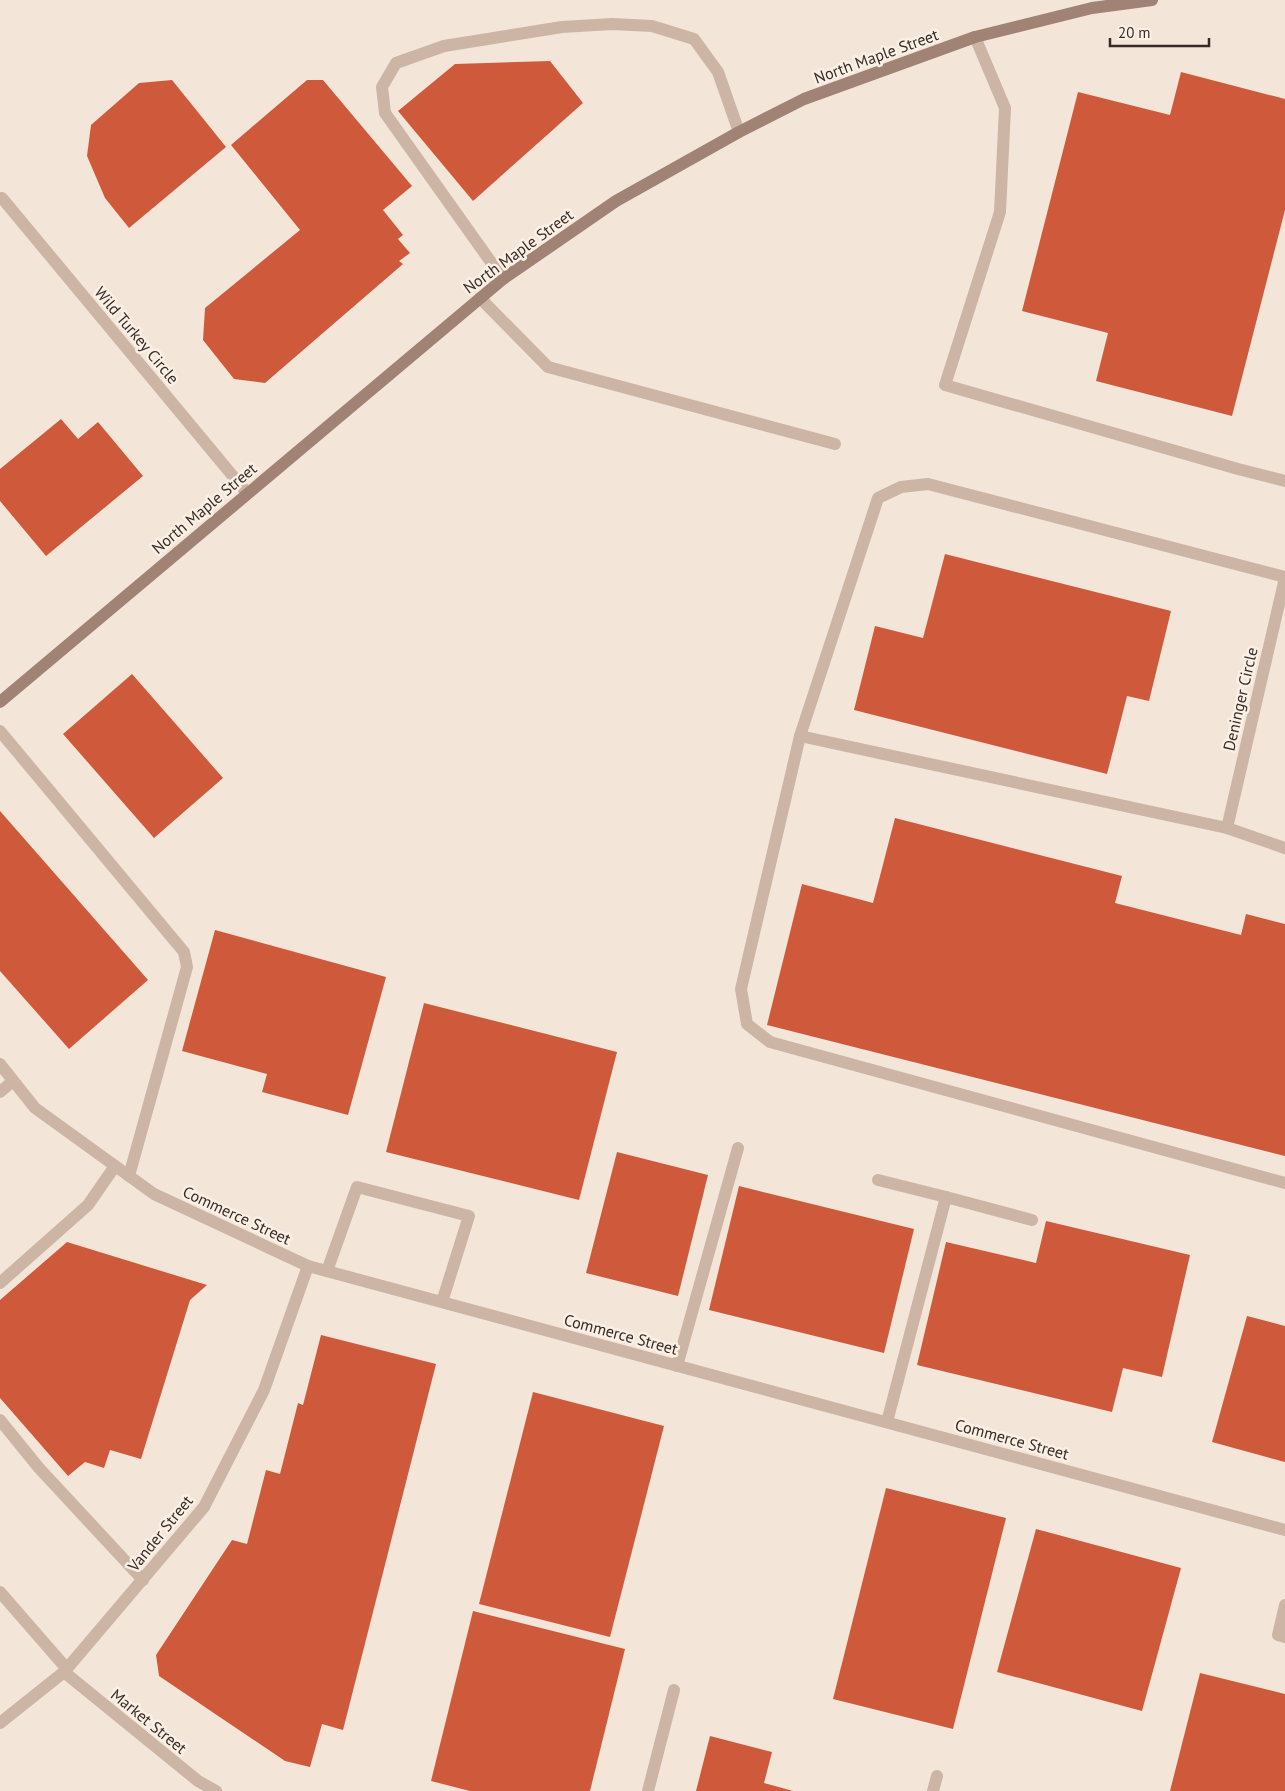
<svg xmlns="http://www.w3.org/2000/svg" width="1285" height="1791" viewBox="0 0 1285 1791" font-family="'PT Sans',sans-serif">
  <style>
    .building { fill: #cf5a3b }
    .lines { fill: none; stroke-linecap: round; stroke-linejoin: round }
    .lane { stroke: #ccb5a4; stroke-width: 12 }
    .street { stroke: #ccb5a4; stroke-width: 12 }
    .secondary { stroke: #a08375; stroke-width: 12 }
    .labels { text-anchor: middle; stroke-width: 5; stroke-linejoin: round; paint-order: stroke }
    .street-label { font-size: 16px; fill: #372b26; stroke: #fbf0e5 }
  </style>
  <rect width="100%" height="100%" fill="#f3e6d9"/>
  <g class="building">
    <path d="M550 61 583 103 473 201 398 111 455 64Z"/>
    <path d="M1181 72 1285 99V210L1232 416 1096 381 1108 333 1022 311 1078 92 1170 115Z"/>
    <path d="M172 80 226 147 129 228 105 198 87 156 91 125 139 83Z"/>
    <path d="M307 80H323L412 186 383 210 403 235 398 239 410 253 399 261 403 264 265 383 234 379 203 340 205 308 300 230 231 145Z"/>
    <path d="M61 419 78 439 98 422 143 476 46 556 0 501V469Z"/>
    <path d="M945 554 1171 611 1149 701 1127 696 1107 774 854 710 875 626 923 638Z"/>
    <path d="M132 674 223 778 154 838 63 734Z"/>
    <path d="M0 811 148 980 69 1049 0 971Z"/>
    <path d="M895 818 1122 876 1115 903 1241 935 1246 914 1285 924V1156L767 1025 802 884 873 903Z"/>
    <path d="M215 930 386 977 348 1115 262 1092 267 1074 182 1051Z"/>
    <path d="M424 1003 617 1052 579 1200 386 1152Z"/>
    <path d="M617 1152 708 1175 678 1296 586 1273Z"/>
    <path d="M739 1186 914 1229 884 1353 709 1310Z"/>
    <path d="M1046 1221 1190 1255 1162 1377 1123 1368 1112 1412 917 1365 946 1242 1036 1263Z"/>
    <path d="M67 1242 207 1285 190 1300 141 1459 110 1450 104 1468 85 1462 68 1476 0 1398V1300Z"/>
    <path d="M1247 1316 1285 1326V1462L1212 1442Z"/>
    <path d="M321 1335 436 1364 343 1730 322 1724 310 1767 285 1761 159 1676 156 1655 232 1540 247 1544 266 1470 280 1474 298 1403 303 1405Z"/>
    <path d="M533 1392 664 1426 610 1637 479 1604Z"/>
    <path d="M886 1488 1006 1518 953 1729 833 1699Z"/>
    <path d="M1036 1529 1181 1568 1142 1711 997 1672Z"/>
    <path d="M473 1611 625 1649 590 1791H470L431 1781Z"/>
    <path d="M1200 1673 1285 1694V1791H1170Z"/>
    <path d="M710 1736 772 1752 764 1783 793 1791H696Z"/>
  </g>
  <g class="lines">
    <g class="lane">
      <path d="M975 37 1005 108 1000 212 945 385 1238 469 1285 481"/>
      <path d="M503 279 385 113 382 87 396 63 444 46 562 27 612 24 652 26 694 39 718 72 739 132"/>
      <path d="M480 298 548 367 835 444"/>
      <path d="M1285 577 928 484 901 487 878 498 800 736 741 989 747 1024 770 1042 1285 1183"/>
      <path d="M0 731 184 952 187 967 129 1176"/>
      <path d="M800 736 1227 828 1285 848"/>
      <path d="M0 1092 13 1081"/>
      <path d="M878 1180 946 1197"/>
      <path d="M327 1271 357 1187 469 1216 442 1302"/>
      <path d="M0 1283 88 1205 115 1166"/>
      <path d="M677 1366 738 1148"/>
      <path d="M0 1420 39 1468 143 1580"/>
      <path d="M887 1422 946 1197 1032 1220"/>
      <path d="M0 1592 67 1669"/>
      <path d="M1285 1605 1278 1635 1285 1637"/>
      <path d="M648 1791 674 1690"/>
      <path d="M933 1791 937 1776"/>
    </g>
    <g class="street">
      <path d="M2 198 247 493"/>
      <path d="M1227 828 1285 578"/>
      <path d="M0 1064 35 1108 154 1194 308 1266 1285 1530"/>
      <path d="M64 1672 198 1781 216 1791"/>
      <path d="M0 1723 64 1672 204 1507 264 1390 308 1266"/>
    </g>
    <path class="secondary" d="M0 702 503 279 616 201 739 132 804 99 975 37 1092 8 1152 0"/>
  </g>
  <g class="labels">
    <g class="street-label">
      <text transform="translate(876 56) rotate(-20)" y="6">North Maple Street</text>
      <text transform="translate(518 251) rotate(-36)" y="6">North Maple Street</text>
      <text transform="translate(137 335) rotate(50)" y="6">Wild Turkey Circle</text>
      <text transform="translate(204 508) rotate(-40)" y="6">North Maple Street</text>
      <text transform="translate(1240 699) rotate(-77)" y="6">Deninger Circle</text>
      <text transform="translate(237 1215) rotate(25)" y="6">Commerce Street</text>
      <text transform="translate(621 1334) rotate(15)" y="6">Commerce Street</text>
      <text transform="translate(1012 1439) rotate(15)" y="6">Commerce Street</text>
      <text transform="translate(160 1533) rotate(-51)" y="6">Vander Street</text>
      <text transform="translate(149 1721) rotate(39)" y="6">Market Street</text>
    </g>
  </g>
  <path d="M1110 38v8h99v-8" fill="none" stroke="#372b26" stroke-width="2.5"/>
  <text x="1118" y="38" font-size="15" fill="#372b26" stroke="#fbf0e5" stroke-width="4" paint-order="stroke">20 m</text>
</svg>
